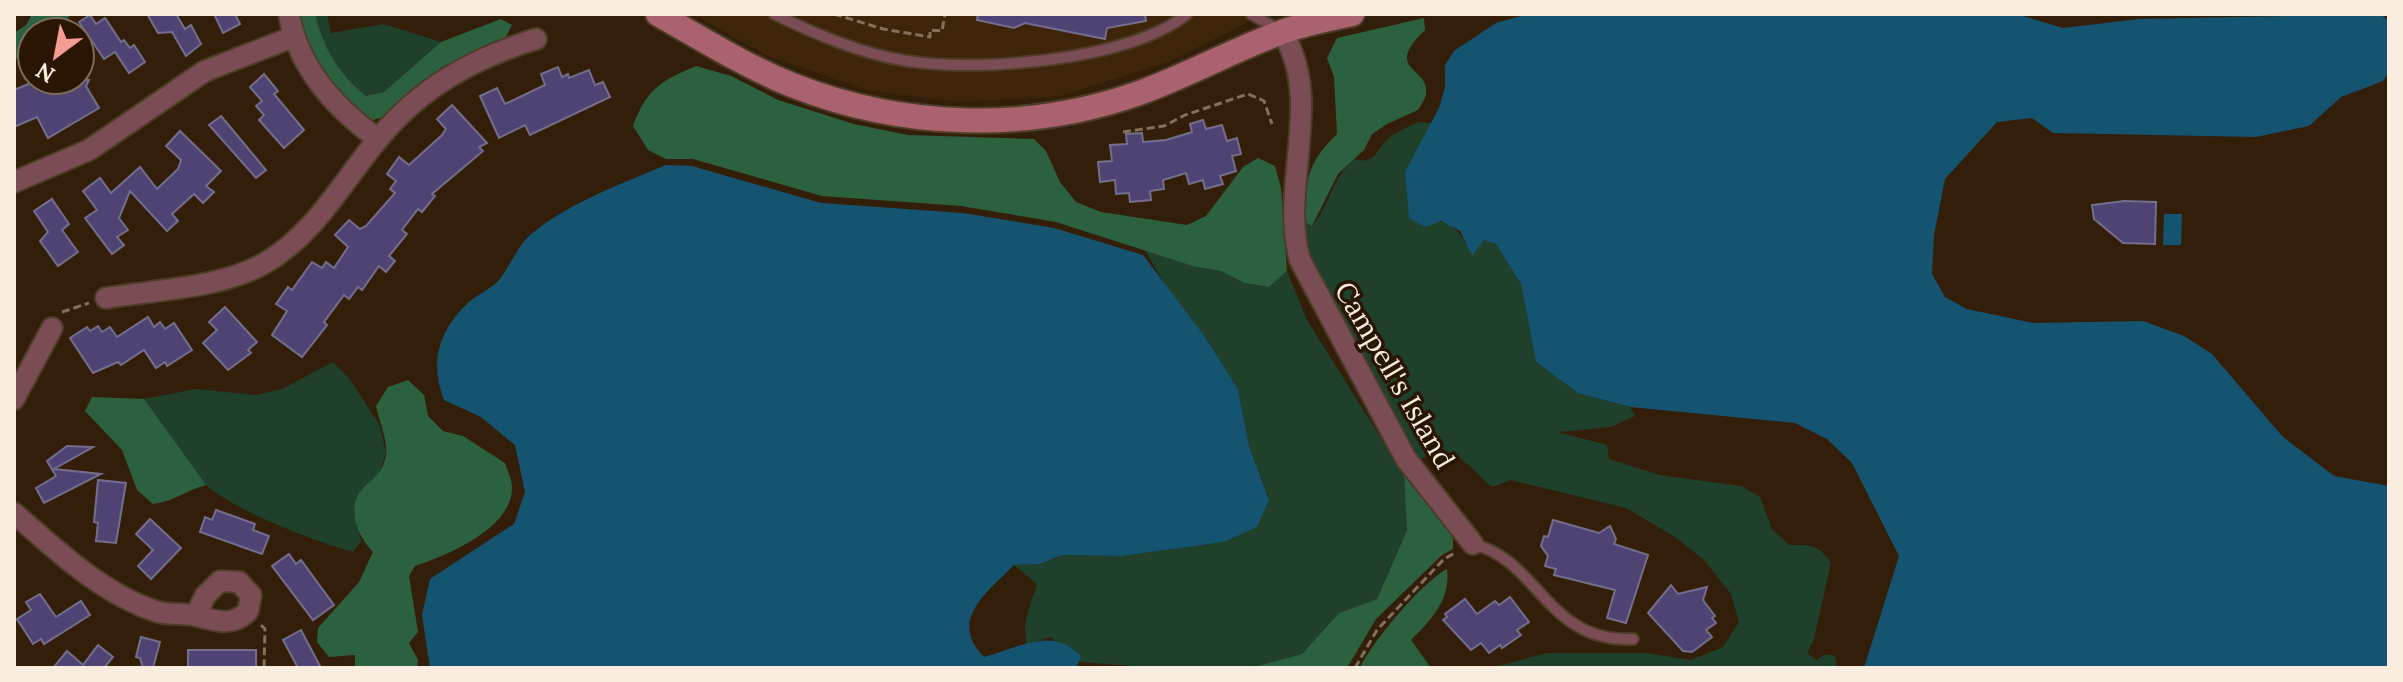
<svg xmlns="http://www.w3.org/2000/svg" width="2403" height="682" viewBox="0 0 2403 682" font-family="Lora,serif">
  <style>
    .built { fill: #3e2408 }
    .green { fill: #1f402b }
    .forest { fill: #2c6140 }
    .water { fill: #145471 }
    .building { fill: #4f4373; stroke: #746e8c; stroke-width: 2 }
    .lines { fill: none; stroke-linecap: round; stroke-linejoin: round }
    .lane-casing { stroke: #4f3c27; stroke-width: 14 }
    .street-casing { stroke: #4f3c27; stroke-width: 24 }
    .secondary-casing { stroke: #4f3c27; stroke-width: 28 }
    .path { stroke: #82705d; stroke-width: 3; stroke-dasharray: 8 4; stroke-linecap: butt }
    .lane { stroke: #7a4d54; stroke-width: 10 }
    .street { stroke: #7a4d54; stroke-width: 20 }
    .secondary { stroke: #aa626e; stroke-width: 24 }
    .labels { text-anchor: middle; stroke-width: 7; stroke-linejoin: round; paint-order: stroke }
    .street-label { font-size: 28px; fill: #faecdf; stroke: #291502 }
  </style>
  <rect width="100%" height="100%" fill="#331f09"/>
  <path class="built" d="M692 14H1264L1168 62 1061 96 960 102 867 90 768 56Z"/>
  <g class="green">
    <path d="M315 14H327L331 33 384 24 441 42 384 92 366 96C338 73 324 49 315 14Z"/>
    <path d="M1418 122 1432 123C1417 152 1407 186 1409 218 1447 221 1455 220 1472 255L1484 240 1496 244 1521 284 1536 362 1578 393 1630 407 1635 416 1611 427 1558 432 1607 445 1609 459 1659 475 1741 486 1760 497 1772 529 1789 545C1811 545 1817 544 1831 562L1814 639 1807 653 1816 660 1826 654 1835 656 1837 668H1490L1547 653H1646L1691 660 1723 647 1739 622 1731 594 1704 560 1675 537 1626 508 1511 480 1492 487C1463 462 1457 443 1418 460L1304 249 1305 222 1312 226C1330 207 1330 181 1354 159 1377 165 1374 151 1389 138 1396 132 1409 127 1418 122Z"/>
    <path d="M1145 250 1221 271 1244 283 1269 287 1287 271 1307 320 1404 475 1407 529 1377 599 1339 613 1302 654 1250 668H1163L1078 662 1051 637 1027 644C1021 623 1031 605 1037 584L1014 565 1040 564 1061 555 1122 556 1224 542 1257 527 1269 499 1249 446 1238 389 1203 334 1172 297Z"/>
    <path d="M333 362 349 378 380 426 386 453 377 479 359 495 354 513 361 541 353 552C314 541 235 511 206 485 181 463 163 427 144 399L196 389 256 395 282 389Z"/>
  </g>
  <g class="forest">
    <path d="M32 14H70L62 32H32V62L29 63 14 58V33L26 25Z"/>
    <path d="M298 14H315C324 49 338 73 366 96L384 92 441 42 501 19 512 25 505 39 442 67 383 117 373 120C334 101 309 54 298 14Z"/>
    <path d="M1424 18 1425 30C1382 71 1430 67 1426 93 1426 98 1421 105 1418 110L1387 124 1372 134 1364 150 1338 174 1312 226 1305 222C1306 180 1306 164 1337 134L1334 77 1327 58 1337 38Z"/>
    <path d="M696 66 731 76 778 100 854 124 908 135 1034 139 1046 151 1060 182 1076 202 1101 212 1187 225 1206 216 1243 167 1258 158 1275 166 1281 188 1287 271 1269 287 1244 283 1221 271 1193 266 1056 222 961 206 822 196 693 159H666L648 150 633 126C646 90 660 81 696 66Z"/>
    <path d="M408 380 424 395 428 416 443 431 463 436 505 463C507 470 512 480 512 487 513 528 448 555 415 566L409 576 418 632 409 643 418 660 417 668H355V655L329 657 317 642 318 628 359 582 373 552C360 539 348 515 358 495 367 480 382 478 386 455 388 441 379 420 376 406L388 387Z"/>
    <path d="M92 397 144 399 206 485C186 490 173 502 153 504L137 490 122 450 85 411Z"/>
    <path d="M1404 475 1411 478 1453 538V549L1442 555 1376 619 1347 668H1250L1302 654 1339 613 1377 599 1407 530Z"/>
    <path d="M1447 569C1451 600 1431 620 1411 640L1431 668H1360C1372 642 1422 582 1447 569Z"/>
  </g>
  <g class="water">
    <path d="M1528 14H2016L2063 28 2139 19 2380 14 2389 21V72L2383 81 2341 97 2309 126 2256 137 2053 133 2032 118 1997 122 1945 179 1934 235 1932 274 1945 297 1967 309 2033 323 2143 321 2184 336 2212 354 2283 437 2334 476 2389 486V668H1864L1899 556 1852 463 1827 439 1795 423 1630 407 1578 393 1536 362 1521 284 1496 244 1484 240 1472 256 1460 231 1441 221 1425 227 1409 218 1405 172 1439 108 1445 87V65L1454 51 1496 23Z"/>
    <path d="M666 165 692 166 821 203 963 213 1054 228 1143 255 1203 334 1238 389 1249 446 1269 500 1257 527 1224 542 1122 556 1061 555 1040 564 1014 565C988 592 947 620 984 657 1018 648 1054 625 1081 657L1076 668H430L422 615 430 579 514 524 525 492 515 445 481 417 444 400C429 362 439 330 469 302 478 294 491 289 499 280 510 266 517 247 530 235 568 203 621 184 666 165Z"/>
    <path d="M2164 214H2182L2181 245H2163Z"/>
  </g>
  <g class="building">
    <path d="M147 14H176L185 29 191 25 201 44 186 56 172 32 158 33Z"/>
    <path d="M214 14H235L240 24 223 33Z"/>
    <path d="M978 14H1145L1146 21 1107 28 1105 39 1025 23 1014 28 977 20Z"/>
    <path d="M90 15 96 24 105 18 121 42 124 40 130 48 134 45 145 62 129 73 115 52 104 59 79 22Z"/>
    <path d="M558 67 562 77 568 74 569 78 589 70 595 85 603 82 610 97 530 135 525 125 499 138 480 96 497 88 505 104 545 85 541 74Z"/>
    <path d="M264 74 278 91 274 94 304 130 284 148 259 120 264 115 256 106 262 101 250 87Z"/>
    <path d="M38 80H89L86 86 99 108 48 138 37 117 14 127V90Z"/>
    <path d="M452 105 487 143 479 147 483 151 432 194 435 196 422 212 418 209 402 230 407 234 389 256 395 261 386 272 379 266 362 290 358 287 349 299 344 295 324 322 327 325 302 357 272 335 287 311 276 304 288 287 292 290 312 262 322 268 326 262 334 268 348 247 335 235 349 220 360 229 366 226 395 193 390 189 396 181 387 174 399 157 409 165 442 135 446 129 437 119Z"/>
    <path d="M221 116 266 170 256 178 209 125Z"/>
    <path d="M1203 120 1206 129 1222 125 1227 141 1237 138 1241 154 1232 156 1236 171 1220 176 1223 184 1205 189 1203 180 1189 184 1186 173 1163 180 1164 189 1150 191 1151 200 1130 202 1129 193 1116 194 1115 180 1100 182 1098 162 1112 161 1110 145 1127 144 1126 134 1142 133 1143 142 1166 140 1192 132 1190 124Z"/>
    <path d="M180 131 221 171 206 186 214 192 203 203 194 194 172 214 178 221 167 231 130 191 119 218 128 230 117 237 124 245 112 254 85 218 97 210 83 191 100 178 111 193 140 167 157 189 178 169 181 160 166 146Z"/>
    <path d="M52 199 69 224 62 230 78 252 58 266 40 241 48 232 34 211Z"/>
    <path d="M2124 201 2156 202 2155 244 2123 243 2094 219 2092 205Z"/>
    <path d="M225 307 257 342 248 350 251 353 228 370 203 343 217 330 209 322Z"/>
    <path d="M148 317 154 327 160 322 165 329 174 323 192 350 167 366 165 362 156 368 144 350 121 365 118 362 93 373 70 338 87 327 90 331 98 326 102 332 110 327 117 337Z"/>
    <path d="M67 446 93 447 54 469 101 474 44 503 36 488 56 476 47 461Z"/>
    <path d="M98 480 126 483 116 543 96 541 98 523 94 522Z"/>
    <path d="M216 510 255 524 253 530 269 536 262 554 200 532 205 517 212 520Z"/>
    <path d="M150 519 181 548 151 579 138 566 153 550 136 534Z"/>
    <path d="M1553 520 1599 533 1610 526 1616 539 1614 544 1648 555 1626 623 1607 618 1615 590 1554 575 1556 569 1545 566 1548 556 1541 546 1544 536 1548 537Z"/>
    <path d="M289 554 296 564 301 560 334 605 313 620 272 566Z"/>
    <path d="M1671 585 1678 594 1707 587 1703 600 1715 616 1712 618 1716 623 1706 630 1712 637 1692 652 1683 651 1648 613Z"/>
    <path d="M40 594 56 617 81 601 90 615 44 644 41 639 33 644 17 619 31 610 26 602Z"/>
    <path d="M1510 597 1529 622 1517 630 1521 635 1502 648 1500 645 1489 653 1481 643 1471 650 1443 620 1447 617 1445 614 1465 599 1477 614 1495 601 1499 605Z"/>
    <path d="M301 630 321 668H298L283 640Z"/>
    <path d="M141 637 160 642 153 668H143L140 658 136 657Z"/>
    <path d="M98 645 113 657 104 668H53L67 651 83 665Z"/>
    <rect x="188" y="650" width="68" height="18"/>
  </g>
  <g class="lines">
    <g class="lane-casing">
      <g id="lane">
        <path d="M774 14C815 34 861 54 907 61 978 72 1130 61 1187 14"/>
        <path d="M1251 14 1281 31"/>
        <path d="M1473 544C1539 560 1547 643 1633 639"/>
      </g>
    </g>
    <g class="street-casing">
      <g id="street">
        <path d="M289 14C298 68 335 108 378 139"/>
        <path d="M1282 32C1325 100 1279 187 1300 260L1406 459 1473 544"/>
        <path d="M14 182 89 150 205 71 293 37"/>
        <path d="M106 298C155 290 223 288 265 263 315 234 343 181 379 138 421 87 474 58 536 39"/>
        <path d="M14 399 52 328"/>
        <path d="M14 513C56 550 101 593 155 611 169 616 184 612 197 616 215 621 233 627 248 611L251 595 239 582 220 581 205 596 196 615"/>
      </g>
    </g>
    <g class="secondary-casing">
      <path id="secondary" d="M658 14C702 39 745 66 792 85 903 129 1029 133 1142 92 1190 74 1234 50 1282 32 1304 24 1329 19 1352 14"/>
    </g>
    <g class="path">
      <path d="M834 14 883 29 930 37V30L942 31 945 14"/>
      <path d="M1123 132 1164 126 1185 115 1248 94 1264 101 1272 124"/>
      <path d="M62 312 89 303"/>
      <path d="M261 625 265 629 264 668"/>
      <path d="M1355 668 1377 630 1444 559 1455 553"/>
    </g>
    <use href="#lane" class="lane"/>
    <use href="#street" class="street"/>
    <use href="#secondary" class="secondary"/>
  </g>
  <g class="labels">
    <g class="street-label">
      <text transform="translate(1395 375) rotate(60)" y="10">Campell's Island</text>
    </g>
  </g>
  <rect width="2403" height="682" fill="none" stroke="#faecdf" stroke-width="32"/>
  <g transform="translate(56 56) rotate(212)"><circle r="38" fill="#291502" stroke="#7d6b5a" stroke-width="2"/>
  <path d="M0-6L14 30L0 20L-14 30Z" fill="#f59c91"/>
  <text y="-12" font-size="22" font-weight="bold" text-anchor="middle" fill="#faecdf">N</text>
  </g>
</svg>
